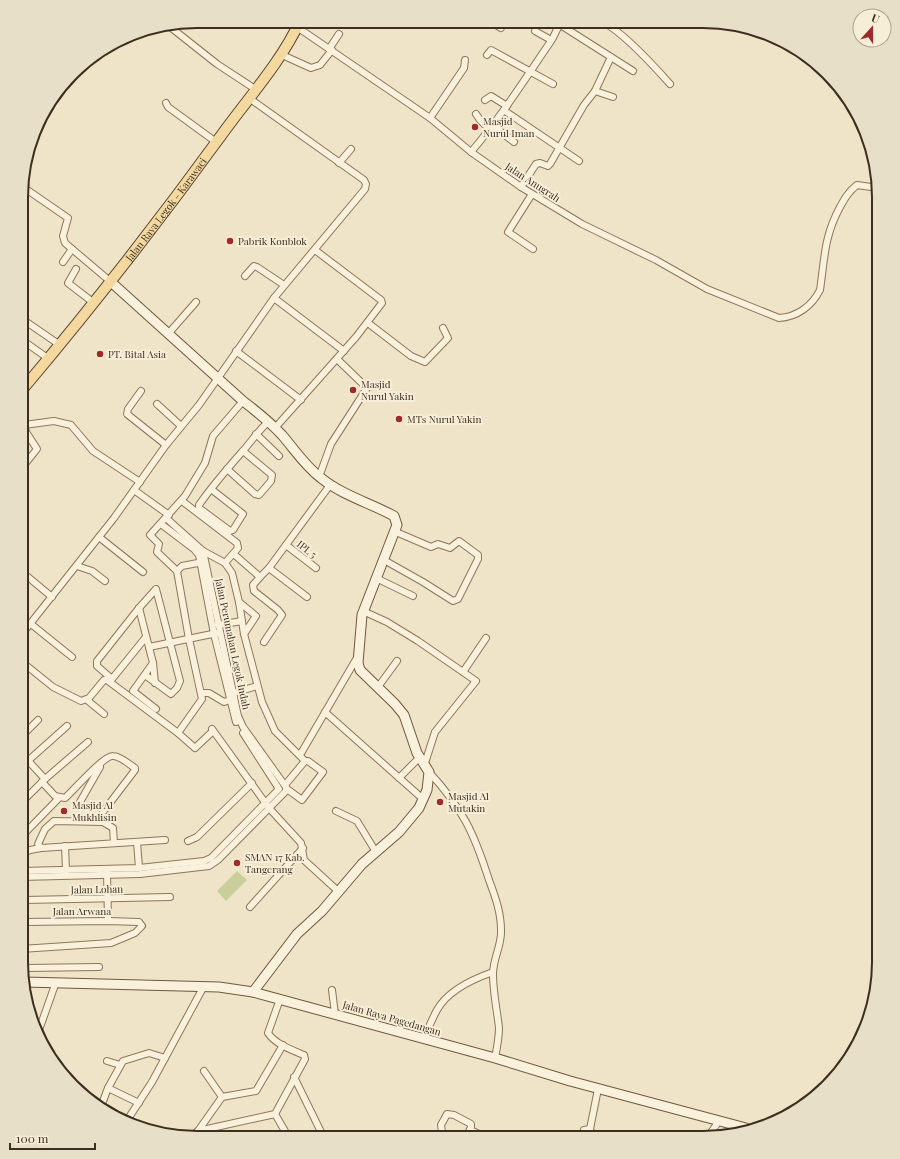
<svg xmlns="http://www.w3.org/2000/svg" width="900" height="1159" viewBox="0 0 900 1159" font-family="'Playfair Display',serif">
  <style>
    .green { fill: #c9cf9b }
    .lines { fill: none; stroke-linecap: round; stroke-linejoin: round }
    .street-casing { stroke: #8d765c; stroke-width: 8 }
    .secondary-casing { stroke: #6f573f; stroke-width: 11 }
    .primary-casing { stroke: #5b4430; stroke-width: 12 }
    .street { stroke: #faf1dc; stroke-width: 6 }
    .secondary { stroke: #faf1dc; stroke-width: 9 }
    .primary { stroke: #f3d9a0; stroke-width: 10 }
    .poi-dot { fill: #9e2a2b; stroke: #f7eed8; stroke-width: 1.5 }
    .labels { text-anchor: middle; stroke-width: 4; stroke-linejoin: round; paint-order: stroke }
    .poi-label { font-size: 10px; fill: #3d2e20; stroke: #f7eed8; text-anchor: start }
    .street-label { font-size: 10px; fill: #3d2e20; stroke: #f7eed8 }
    .rim { fill: none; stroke: #3d2e20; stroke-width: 2 }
  </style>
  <rect width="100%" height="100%" fill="#f0e4c8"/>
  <path class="green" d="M237 871 247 880 226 901 217 891Z"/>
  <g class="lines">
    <g class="street-casing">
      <g id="street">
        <path d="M495 22 496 25 501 28"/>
        <path d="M603 22C624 33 654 66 670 84"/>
        <path d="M559 24 633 71"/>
        <path d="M169 26 217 64 255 89"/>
        <path d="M297 27 430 118 471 152 521 187 582 224 656 260 707 289 779 318C797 317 812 306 820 290 825 256 824 237 840 207 845 198 849 191 857 185L878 188"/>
        <path d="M535 31 551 40"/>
        <path d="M329 49 339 34"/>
        <path d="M280 54 311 68 320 65 332 50"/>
        <path d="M487 55 491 50 553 84"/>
        <path d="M595 91 611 57"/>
        <path d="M485 100 491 96 507 106"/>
        <path d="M166 103 168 107 216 142"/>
        <path d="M505 111 579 161"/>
        <path d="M476 114 480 120 490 130"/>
        <path d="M430 118 464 68 465 60"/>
        <path d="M493 126 514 142"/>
        <path d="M471 152C501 117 525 79 551 41 555 35 557 28 561 22"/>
        <path d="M339 163 351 149"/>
        <path d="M23 187 68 218 63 236 65 243 111 282"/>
        <path d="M521 187 536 164 540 163 548 166 550 164 584 105 595 91 613 97"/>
        <path d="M532 194 508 232 533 249"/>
        <path d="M63 262 72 249"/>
        <path d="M76 269 68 283 94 303"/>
        <path d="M245 276 254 266 257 267 284 285"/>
        <path d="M274 298 344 351"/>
        <path d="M25 321 60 345"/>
        <path d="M368 323 411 356 425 362 448 338 443 328"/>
        <path d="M168 334 196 302"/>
        <path d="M22 340 49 359"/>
        <path d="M236 351 301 400"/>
        <path d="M141 391 128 409 127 414 166 445"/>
        <path d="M157 404 181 426"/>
        <path d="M22 417 26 432 37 449 25 464"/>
        <path d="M24 425 54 421 71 425 93 451 140 482"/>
        <path d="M275 428 356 337 382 303 381 300 315 250"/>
        <path d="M256 434 279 456"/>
        <path d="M227 469 255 494 259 495 271 481 272 475 243 451"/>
        <path d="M319 477 331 444 367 388 337 359"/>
        <path d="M211 489 243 514 233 530 230 531 199 508V505C212 486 227 469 242 452 251 442 258 431 268 422"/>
        <path d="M134 490 169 515"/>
        <path d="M182 501 237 543 238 548 225 563"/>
        <path d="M161 524 194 549 199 555 214 634 236 722"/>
        <path d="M99 537 143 572"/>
        <path d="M286 545 316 568"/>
        <path d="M203 551 225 563 232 573 239 602 244 634 262 702 275 731 305 761H308L323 772 302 800 287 789"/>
        <path d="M236 556 260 577 269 568 307 597"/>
        <path d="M384 560 423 582 453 601 458 599 478 559V555L459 541 450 548 438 544 431 547 396 532"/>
        <path d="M77 566 92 571 105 581"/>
        <path d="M269 568 330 485"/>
        <path d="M177 571 182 566 203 562"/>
        <path d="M22 572 52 597"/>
        <path d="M260 577 253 585 254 591 278 610 282 615 264 642"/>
        <path d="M376 578 413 596"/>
        <path d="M239 602 256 616 244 634"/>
        <path d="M139 608 153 663 155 683"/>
        <path d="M363 611 387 622 418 641 476 681 435 732 425 763"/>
        <path d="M31 624 72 657"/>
        <path d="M218 625 242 621"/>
        <path d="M22 634 114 518 166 445 199 405 274 298 365 189 366 184 364 180 249 98"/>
        <path d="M149 647 217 633"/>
        <path d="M22 662 53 687 81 701 89 698 104 680H107L178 733 195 748 213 731"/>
        <path d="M153 663 133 691 156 709"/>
        <path d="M463 672 486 638"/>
        <path d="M145 675 171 694 177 688 180 681 156 589 139 608 97 661V666L112 679 146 637"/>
        <path d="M378 687 397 661"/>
        <path d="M201 693H209L224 702 230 700"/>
        <path d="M230 694 257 686"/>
        <path d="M87 700 104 714"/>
        <path d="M325 712 423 799"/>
        <path d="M212 729 269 808 301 843 304 860 339 892"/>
        <path d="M178 733 202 699 189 639 177 571 157 552 159 544 150 535 185 496 205 463 213 436 243 401"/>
        <path d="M21 737 38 720"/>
        <path d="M21 753 45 779"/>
        <path d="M300 755 358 656"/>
        <path d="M21 767 67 726"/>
        <path d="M429 772C463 809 474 833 489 880 495 896 501 912 501 930 502 945 493 958 493 974 493 992 497 1010 499 1028 499 1038 497 1048 495 1058"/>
        <path d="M399 778 420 757"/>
        <path d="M42 782 55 796 65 798C73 791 104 755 113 756 120 756 129 764 135 768V770L103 812"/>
        <path d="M285 785 305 761"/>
        <path d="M80 802 100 767"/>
        <path d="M21 803 45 779 88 742"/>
        <path d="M336 811 357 821 376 852"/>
        <path d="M21 837 59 798"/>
        <path d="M188 841 197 837 252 783"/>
        <path d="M137 842 139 868"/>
        <path d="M114 843 113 828 103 822 54 821 45 829 38 844 41 848 165 840"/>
        <path d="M65 846 66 870"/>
        <path d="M21 854 30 850 41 848"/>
        <path d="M21 871 139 868 204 861 211 858 279 789 243 733"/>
        <path d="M107 872 108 921"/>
        <path d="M21 877 140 874 209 866 218 860 286 791V787L243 727 238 716 203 551 166 518"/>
        <path d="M25 877 24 968 99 967"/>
        <path d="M25 900 170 897"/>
        <path d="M250 907 303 848"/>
        <path d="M21 949 111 943 135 933 142 926 139 922 108 921 24 922"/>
        <path d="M332 990 335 1014"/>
        <path d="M38 1033 56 982"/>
        <path d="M424 1039C428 1029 432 1019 437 1010 448 990 473 979 493 972"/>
        <path d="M107 1061 120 1065"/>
        <path d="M204 1071 222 1097"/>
        <path d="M294 1077 324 1138"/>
        <path d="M108 1088 139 1103"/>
        <path d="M598 1089 590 1129 591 1132 601 1138"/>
        <path d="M100 1109 108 1088 123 1061 149 1053 165 1058"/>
        <path d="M275 1114 289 1138"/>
        <path d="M792 1114 793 1111"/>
        <path d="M126 1122 152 1082 204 986"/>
        <path d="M470 1130 488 1138"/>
        <path d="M198 1131 275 1114 305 1059 304 1055C292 1050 275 1044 268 1033L280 999"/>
        <path d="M189 1138 198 1131 222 1097 256 1091 283 1045"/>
        <path d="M440 1138 442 1132 441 1125 447 1114 454 1115 471 1124V1127L466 1138"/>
        <path d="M586 1138 584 1130 590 1129"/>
        <path d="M707 1138 719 1121"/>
      </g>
    </g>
    <g class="secondary-casing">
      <g id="secondary">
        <path d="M111 282 243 401C256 411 270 422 282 435 295 450 305 466 321 478 342 495 370 503 394 516L397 525 362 615 358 663 360 670 395 704 404 715 417 753 429 772 427 790 419 808 399 832 362 864 322 911 297 934 253 992"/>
        <path d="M24 982 219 987 253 992 495 1058 570 1081 746 1128"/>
      </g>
    </g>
    <g class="primary-casing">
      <g id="primary">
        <path id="s1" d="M22 390C92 307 159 221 223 133 249 97 281 62 300 21"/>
      </g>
    </g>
    <use href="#street" class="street"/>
    <use href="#secondary" class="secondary"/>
    <use href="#primary" class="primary"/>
  </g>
  <g class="poi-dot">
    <circle cx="475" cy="127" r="4"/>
    <circle cx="230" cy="241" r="4"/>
    <circle cx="100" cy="354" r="4"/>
    <circle cx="353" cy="390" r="4"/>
    <circle cx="399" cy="419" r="4"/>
    <circle cx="440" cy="802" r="4"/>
    <circle cx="64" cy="811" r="4"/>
    <circle cx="237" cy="863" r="4"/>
  </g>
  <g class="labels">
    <g class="poi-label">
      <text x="483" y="125">Masjid<tspan x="483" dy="12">Nurul Iman</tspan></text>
      <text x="238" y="245">Pabrik Konblok</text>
      <text x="108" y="358">PT. Bital Asia</text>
      <text x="361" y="388">Masjid<tspan x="361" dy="12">Nurul Yakin</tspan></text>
      <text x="407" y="423">MTs Nurul Yakin</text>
      <text x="448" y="800">Masjid Al<tspan x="448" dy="12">Mutakin</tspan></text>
      <text x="72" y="809">Masjid Al<tspan x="72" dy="12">Mukhlisin</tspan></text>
      <text x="245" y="861">SMAN 17 Kab.<tspan x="245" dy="12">Tangerang</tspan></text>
    </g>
    <g class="street-label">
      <text transform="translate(533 182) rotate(33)" y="4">Jalan Anugrah</text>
      <text dy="4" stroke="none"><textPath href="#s1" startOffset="231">Jalan Raya Legok - Karawaci</textPath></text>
      <text transform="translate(307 549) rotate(38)" y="4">IPL 5</text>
      <text transform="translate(233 644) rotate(78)" y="4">Jalan Perumahan Legok Indah</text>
      <text transform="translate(97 889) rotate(-1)" y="4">Jalan Lohan</text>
      <text x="82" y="915">Jalan Arwana</text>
      <text transform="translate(392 1018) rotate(16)" y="4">Jalan Raya Pagedangan</text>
    </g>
  </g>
  <path d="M0 0H900V1159H0ZM197 28H703A169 169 0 0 1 872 197V962A169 169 0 0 1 703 1131H197A169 169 0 0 1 28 962V197A169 169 0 0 1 197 28Z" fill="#e8dfc9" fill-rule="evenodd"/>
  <path class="rim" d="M197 28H703A169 169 0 0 1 872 197V962A169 169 0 0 1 703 1131H197A169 169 0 0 1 28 962V197A169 169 0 0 1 197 28Z"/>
  <g transform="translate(872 28) rotate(21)"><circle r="19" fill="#f7eed8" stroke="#ada18e"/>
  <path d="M0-3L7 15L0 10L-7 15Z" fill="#9e2a2b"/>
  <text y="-6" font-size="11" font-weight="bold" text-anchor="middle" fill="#3d2e20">U</text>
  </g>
  <path d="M10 1143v6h85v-6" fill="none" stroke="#3d2e20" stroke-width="2"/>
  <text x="16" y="1143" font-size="12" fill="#3d2e20" stroke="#f7eed8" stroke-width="3" paint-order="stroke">100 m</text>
</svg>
